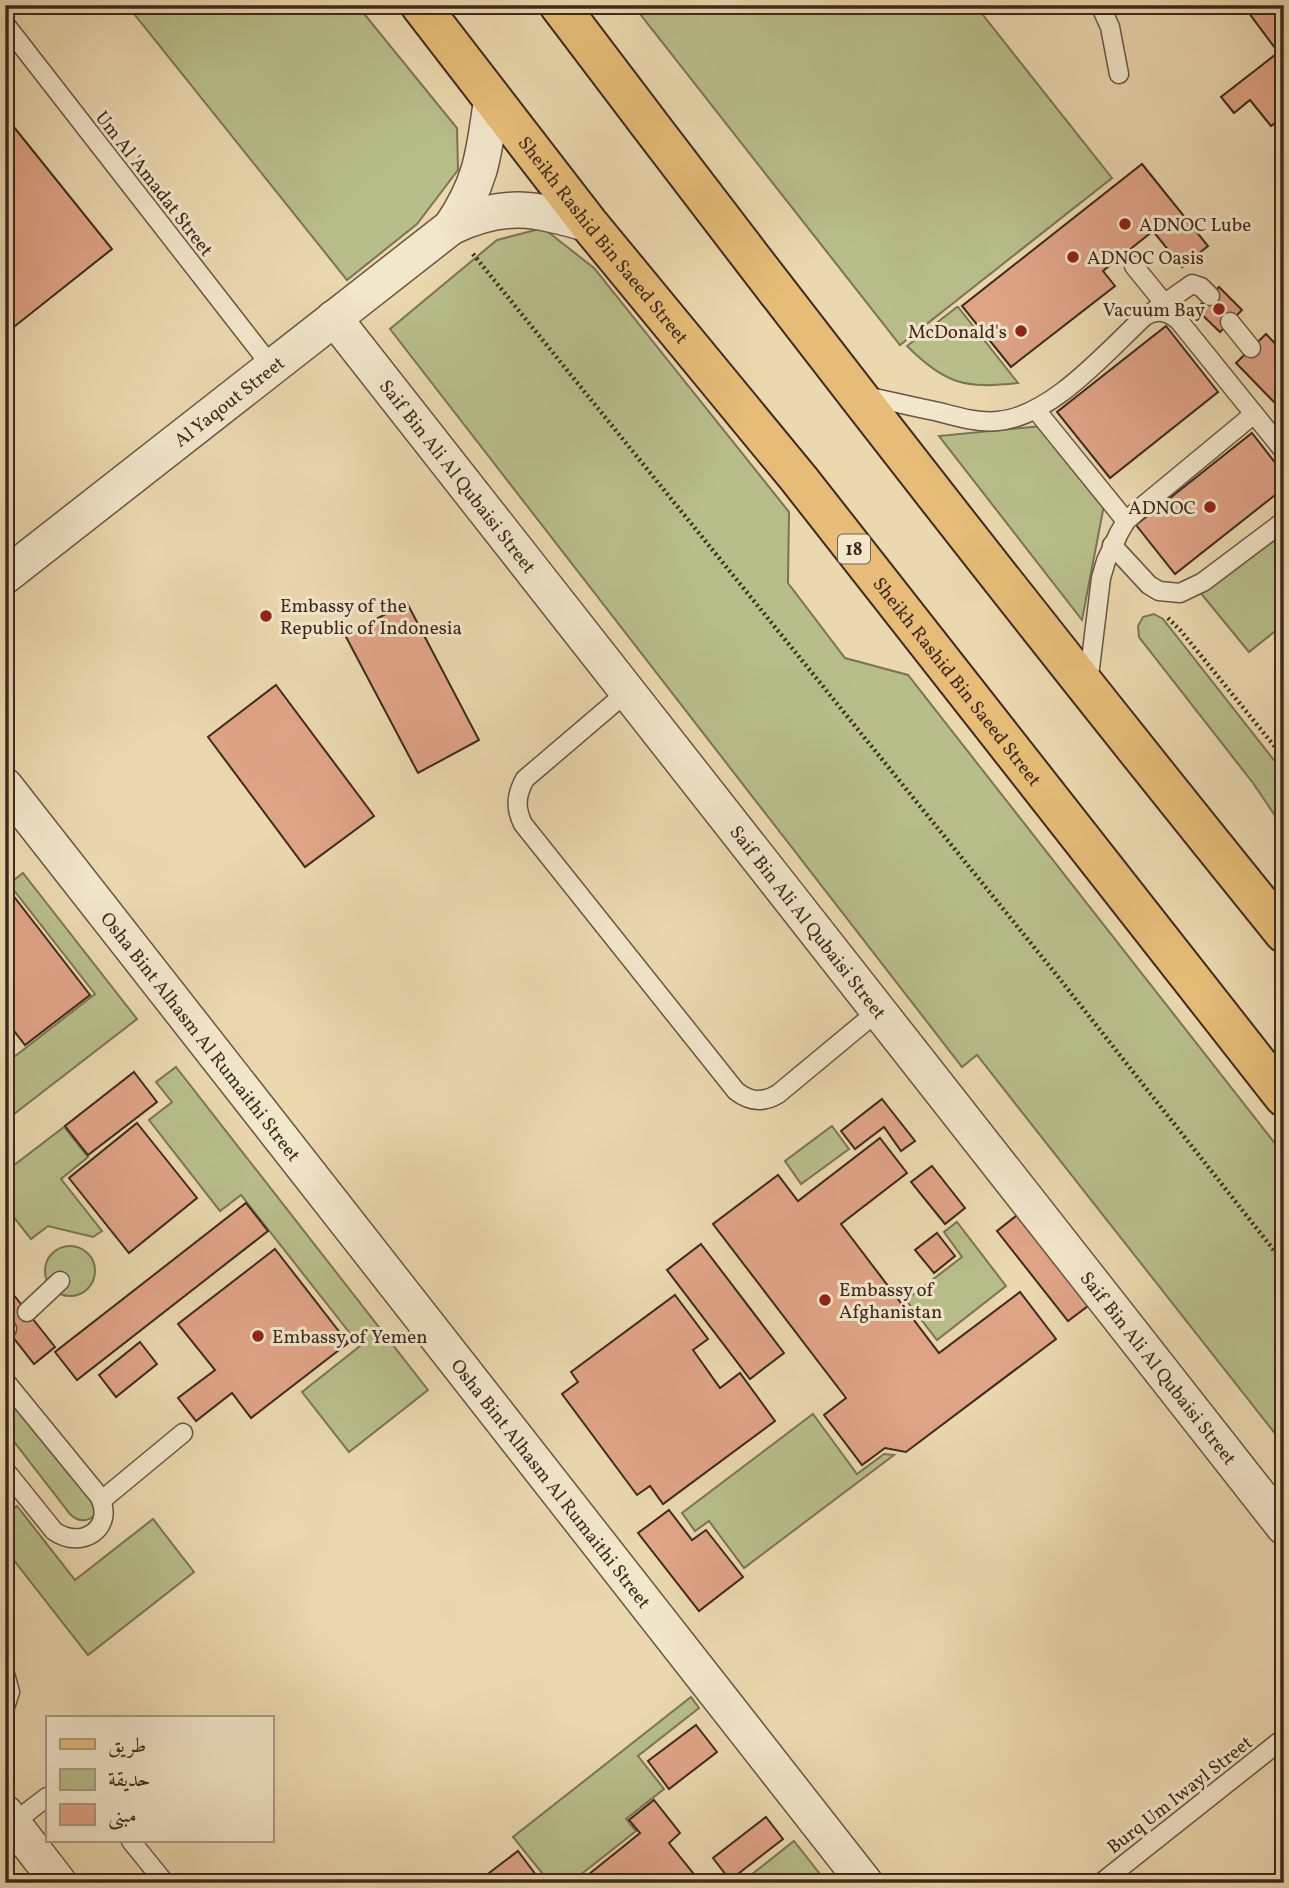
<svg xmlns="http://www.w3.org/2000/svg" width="1289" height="1888" viewBox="0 0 1289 1888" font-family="Vollkorn,Amiri,serif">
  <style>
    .green { fill: #b8be8a; stroke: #7b7454; stroke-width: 2 }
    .building { fill: #e0a487; stroke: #3e291d; stroke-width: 2 }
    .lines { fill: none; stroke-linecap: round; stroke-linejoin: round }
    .lane-casing { stroke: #695542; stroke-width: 21 }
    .street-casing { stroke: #695542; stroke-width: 38 }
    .primary-casing { stroke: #3e291d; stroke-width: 42 }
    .path { stroke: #3e291d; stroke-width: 4.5; stroke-dasharray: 2 3.5; stroke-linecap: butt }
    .lane { stroke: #f2e6cb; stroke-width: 18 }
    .street { stroke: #f2e6cb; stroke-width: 35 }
    .primary { stroke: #e6bc78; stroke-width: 38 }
    .poi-dot { fill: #8f2418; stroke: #f2e6cb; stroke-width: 2.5 }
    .labels { text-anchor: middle; stroke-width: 6; stroke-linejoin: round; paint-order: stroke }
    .shield { fill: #f2e6cb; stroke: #746251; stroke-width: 2 }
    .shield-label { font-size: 18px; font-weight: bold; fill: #3e291d }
    .street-label { font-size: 19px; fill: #3e291d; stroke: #f2e6cb }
    .poi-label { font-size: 19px; fill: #3e291d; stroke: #f2e6cb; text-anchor: start }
  </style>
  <rect width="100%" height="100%" fill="#ebd8af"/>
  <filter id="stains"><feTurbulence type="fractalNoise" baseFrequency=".00286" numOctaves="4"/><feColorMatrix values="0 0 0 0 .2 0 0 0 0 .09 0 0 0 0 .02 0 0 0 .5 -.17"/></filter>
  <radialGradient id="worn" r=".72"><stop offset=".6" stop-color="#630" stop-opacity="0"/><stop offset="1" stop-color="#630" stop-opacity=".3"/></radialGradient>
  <g class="green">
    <path d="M127 5H357L457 128 458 170 417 224 347 280Z"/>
    <path d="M633 5H975L1112 178 900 345Z"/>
    <path d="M543 228 594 268 789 512 788 583 845 658 908 675 1284 1155V1445L977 1055 962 1067 390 329 497 240Z"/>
    <path d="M957 307H958L1018 383C965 389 945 384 907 346Z"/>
    <path d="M1042 426 1104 505 1082 620 939 436Z"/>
    <path d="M1284 527V624L1249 652 1199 591Z"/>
    <path d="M1154 614 1163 619 1284 773V829L1253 783 1139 637 1138 626 1143 617Z"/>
    <path d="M23 873 137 1019 5 1121V1064L95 994 9 884Z"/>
    <path d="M176 1067 428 1390 349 1452 302 1392 360 1346 241 1195 220 1211 149 1120 172 1102 156 1082Z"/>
    <path d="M832 1126 849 1149 801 1184 785 1161Z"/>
    <path d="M64 1127 88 1157 61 1179 102 1231 93 1237 48 1226 31 1239 5 1206V1172Z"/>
    <path d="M957 1222 1006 1286 937 1340 906 1300 962 1257 944 1232Z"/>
    <circle cx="70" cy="1271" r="25"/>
    <path d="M5 1374 98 1493 96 1515C87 1522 78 1522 70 1514L5 1430Z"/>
    <path d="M813 1414 857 1474 884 1454 894 1455 744 1568 709 1521 695 1531 682 1513Z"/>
    <path d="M17 1506 75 1580 153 1519 194 1572 88 1655 5 1549V1515Z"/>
    <path d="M691 1697 699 1708 638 1756 664 1789 626 1819 636 1831 570 1883H550L513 1837Z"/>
    <path d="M794 1841 827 1883H757L751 1875Z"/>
  </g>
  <g class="building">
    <path d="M1243 5H1284V42L1275 48Z"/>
    <path d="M1284 48V116L1271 126 1250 100 1234 113 1221 97Z"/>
    <path d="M5 116 112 249 5 334Z"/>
    <path d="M1142 164 1208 246 1182 267 1153 231 1103 271 1115 286 1011 367 962 306Z"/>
    <path d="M1219 287 1242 310 1220 332 1196 309Z"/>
    <path d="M1166 326 1218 392 1110 478 1057 412Z"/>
    <path d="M1266 334 1284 353V392L1274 402 1236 363Z"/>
    <path d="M1252 433 1284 474V488L1175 574 1136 525Z"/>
    <path d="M407 603 479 740 418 773 345 635Z"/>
    <path d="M276 685 374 816 305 867 208 737Z"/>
    <path d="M5 885 90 995 25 1045 14 1031 5 1038Z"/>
    <path d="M134 1072 157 1102 88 1155 65 1126Z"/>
    <path d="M882 1099 915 1141 901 1151 884 1127 855 1149 841 1131Z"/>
    <path d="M137 1123 197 1198 129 1253 69 1178Z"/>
    <path d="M880 1138 907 1173 841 1224 939 1353 1020 1292 1056 1339 906 1452 885 1448 862 1465 824 1415 846 1398 713 1224 778 1175 798 1201Z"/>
    <path d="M932 1166 965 1208 945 1224 911 1182Z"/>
    <path d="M246 1203 268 1231 77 1380 55 1352Z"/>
    <path d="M1021 1212 1092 1303 1068 1321 997 1231Z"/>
    <path d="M937 1233 955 1256 934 1273 915 1250Z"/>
    <path d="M701 1244 784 1353 750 1379 667 1270Z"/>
    <path d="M275 1249 348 1343 251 1418 232 1393 196 1421 178 1398 215 1370 178 1324Z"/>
    <path d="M5 1284 55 1347 34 1364 5 1327Z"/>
    <path d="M675 1295 708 1339 693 1350 720 1388 740 1373 775 1421 663 1504 650 1486 637 1495 562 1394 578 1382 571 1372Z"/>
    <path d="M140 1342 157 1364 116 1397 99 1375Z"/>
    <path d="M669 1510 692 1540 706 1530 743 1577 699 1611 638 1533Z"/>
    <path d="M696 1725 717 1752 669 1789 648 1761Z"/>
    <path d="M654 1800 680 1833 669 1843 701 1883H578L640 1833 629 1820Z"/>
    <path d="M766 1817 783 1839 730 1880 713 1858Z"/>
    <path d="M518 1851 542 1883H476Z"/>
  </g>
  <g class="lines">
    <g class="lane-casing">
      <g id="lane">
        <path d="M1100 5 1110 27 1119 74"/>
        <path d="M5 24 272 367"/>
        <path d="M1134 266 1164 303"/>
        <path d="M1152 312 1192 284 1201 287 1210 296"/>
        <path d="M1230 322 1251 348"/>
        <path d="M865 396C890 401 914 407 939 412 958 417 978 423 998 421 1052 416 1106 352 1145 316 1158 309 1168 311 1179 321L1284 451"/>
        <path d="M1036 410 1126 521"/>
        <path d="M1112 545 1149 585 1159 591 1180 593 1203 582 1284 521"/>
        <path d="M1088 684 1101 578 1106 561 1119 533 1126 521 1144 505 1254 414"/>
        <path d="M627 692 525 779C516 795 515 808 523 824L736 1091C750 1102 763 1103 778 1094L878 1011"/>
        <path d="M27 1312 60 1281"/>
        <path d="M5 1331 7 1329"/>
        <path d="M5 1381 99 1496C116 1527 82 1551 54 1531L5 1470"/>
        <path d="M102 1500 183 1433"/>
        <path d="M5 1674 10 1692 5 1707"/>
        <path d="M13 1823 47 1797"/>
        <path d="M131 1841 165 1883"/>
        <path d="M1101 1883 1284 1738"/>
      </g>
    </g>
    <g class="street-casing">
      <g id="street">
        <path d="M451 227C483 180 484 151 492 97"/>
        <path id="s1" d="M334 318 1284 1527"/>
        <path id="s2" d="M5 576 451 227C506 201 534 209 589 224"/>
        <path id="s3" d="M5 786 865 1883"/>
        <path d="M5 1813 59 1883"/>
      </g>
    </g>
    <g class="primary-casing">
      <g id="primary">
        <path id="s4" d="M420 5 589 224 799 479 1284 1097"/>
        <path d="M559 5C796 319 1037 628 1284 933"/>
      </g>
    </g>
    <g class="path">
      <path d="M473 254 1055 973 1284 1263"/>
      <path d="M1168 618 1181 631 1284 758"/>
    </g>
    <use href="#lane" class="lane"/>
    <use href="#street" class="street"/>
    <use href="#primary" class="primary"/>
  </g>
  <g class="poi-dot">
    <circle cx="1125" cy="224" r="7"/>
    <circle cx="1073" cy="257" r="7"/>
    <circle cx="1219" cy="309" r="7"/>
    <circle cx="1021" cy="331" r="7"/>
    <circle cx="1210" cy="507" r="7"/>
    <circle cx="266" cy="616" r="7"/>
    <circle cx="825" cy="1300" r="7"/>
    <circle cx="258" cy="1336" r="7"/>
  </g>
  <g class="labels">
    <rect class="shield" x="838" y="534.5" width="32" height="29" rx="5"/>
    <g class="shield-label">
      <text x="854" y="555">18</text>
    </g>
    <g class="street-label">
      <text transform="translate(155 183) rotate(52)" y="7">Um Al 'Amadat Street</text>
      <text dy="7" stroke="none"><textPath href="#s4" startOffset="298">Sheikh Rashid Bin Saeed Street</textPath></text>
      <text dy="7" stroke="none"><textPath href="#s2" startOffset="284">Al Yaqout Street</textPath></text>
      <text dy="7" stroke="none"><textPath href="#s1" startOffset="201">Saif Bin Ali Al Qubaisi Street</textPath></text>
      <text dy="7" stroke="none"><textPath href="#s4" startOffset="864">Sheikh Rashid Bin Saeed Street</textPath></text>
      <text dy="7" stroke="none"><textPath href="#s1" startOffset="768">Saif Bin Ali Al Qubaisi Street</textPath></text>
      <text dy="7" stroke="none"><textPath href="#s3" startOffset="318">Osha Bint Alhasm Al Rumaithi Street</textPath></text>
      <text dy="7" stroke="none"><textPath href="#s1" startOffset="1335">Saif Bin Ali Al Qubaisi Street</textPath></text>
      <text dy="7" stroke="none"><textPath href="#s3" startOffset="886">Osha Bint Alhasm Al Rumaithi Street</textPath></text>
      <text transform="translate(1179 1794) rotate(-38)" y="7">Burq Um Iwayl Street</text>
    </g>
    <g class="poi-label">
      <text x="1139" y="231">ADNOC Lube</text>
      <text x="1087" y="264">ADNOC Oasis</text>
      <text x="1205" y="316" text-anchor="end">Vacuum Bay</text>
      <text x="1007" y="338" text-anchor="end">McDonald's</text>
      <text x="1196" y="514" text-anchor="end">ADNOC</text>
      <text x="280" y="612">Embassy of the<tspan x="280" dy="22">Republic of Indonesia</tspan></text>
      <text x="839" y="1296">Embassy of<tspan x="839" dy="22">Afghanistan</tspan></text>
      <text x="272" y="1343">Embassy of Yemen</text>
    </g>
  </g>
  <rect width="1289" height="1888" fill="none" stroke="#ebd8af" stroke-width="28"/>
  <rect x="7" y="7" width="1275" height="1874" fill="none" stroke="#3e291d" stroke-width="3.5"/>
  <rect x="14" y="14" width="1261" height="1860" fill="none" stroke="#3e291d" stroke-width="2"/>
  <rect x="46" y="1716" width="228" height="126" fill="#f2e6cb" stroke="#aa9a85" stroke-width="2"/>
  <rect x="60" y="1739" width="35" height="10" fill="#e6bc78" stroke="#aa9a85" stroke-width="2"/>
  <text x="108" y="1752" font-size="21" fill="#3e291d">طريق</text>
  <rect x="60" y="1769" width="35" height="21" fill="#b8be8a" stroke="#aa9a85" stroke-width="2"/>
  <text x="108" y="1786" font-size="21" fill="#3e291d">حديقة</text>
  <rect x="60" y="1804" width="35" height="21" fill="#e0a487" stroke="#aa9a85" stroke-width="2"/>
  <text x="108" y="1822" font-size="21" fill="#3e291d">مبنى</text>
  <rect width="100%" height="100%" filter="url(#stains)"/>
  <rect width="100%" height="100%" fill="url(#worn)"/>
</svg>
